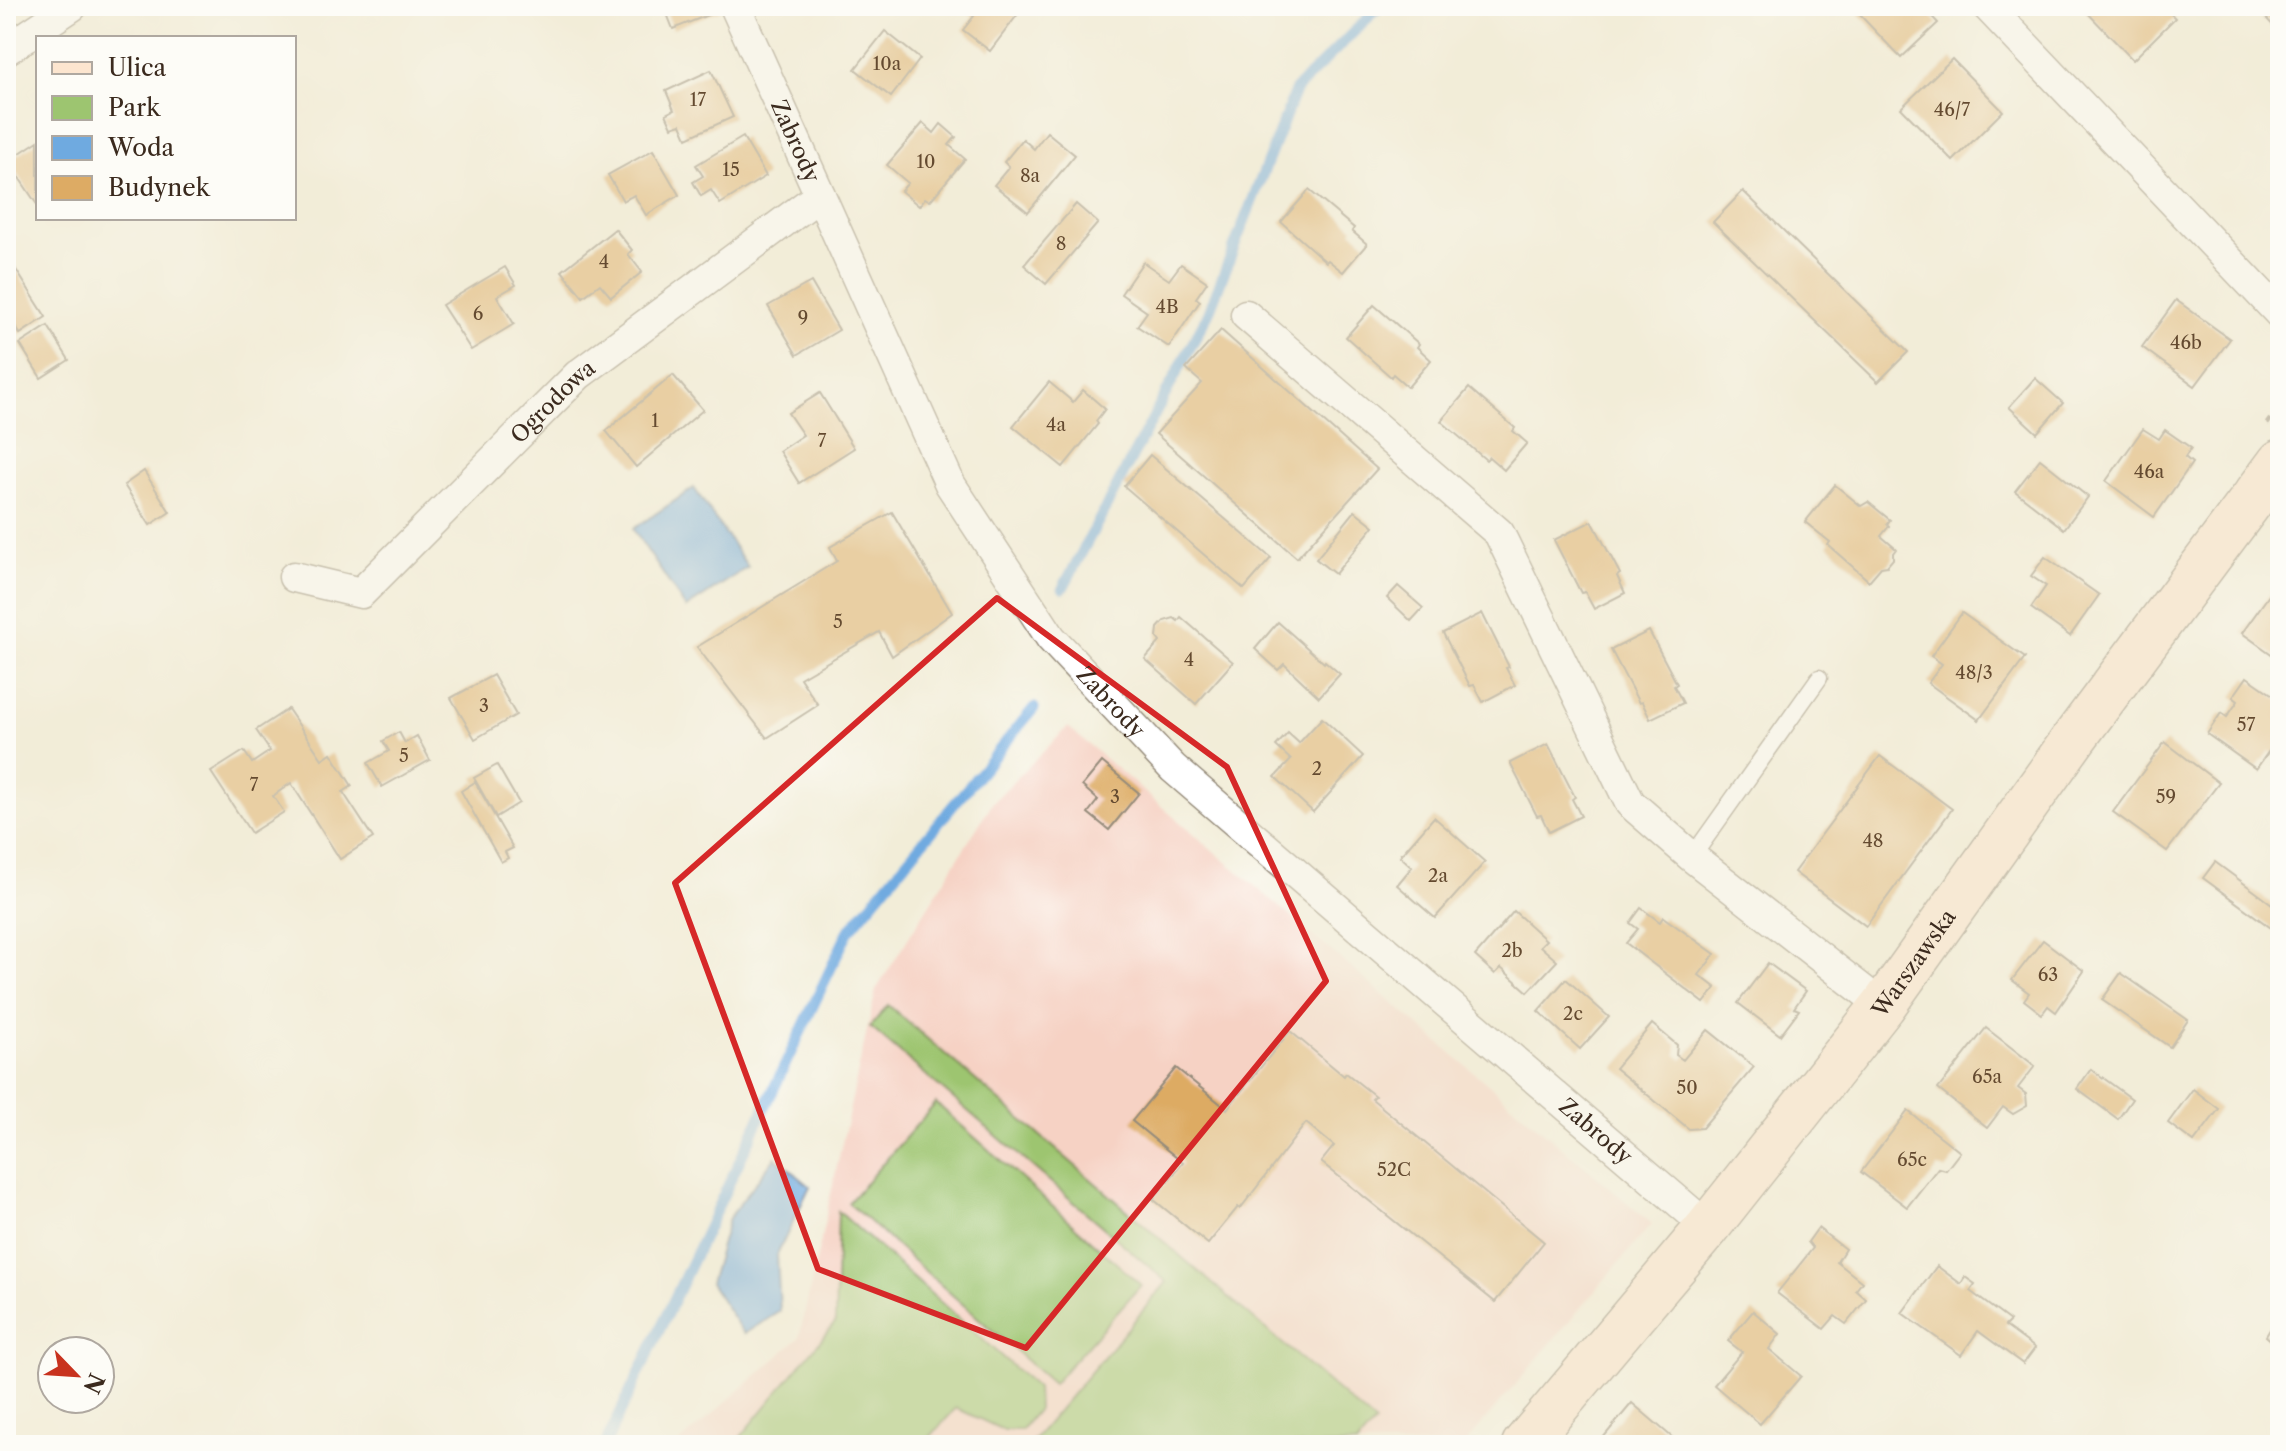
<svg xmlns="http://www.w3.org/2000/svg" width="2286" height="1451" viewBox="0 0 2286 1451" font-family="'Libre Caslon Text',serif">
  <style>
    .built { fill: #f6d2c4 }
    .green { fill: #9dc570; stroke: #6c7847; stroke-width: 2 }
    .water { fill: #6faae0; stroke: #556a7f; stroke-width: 2 }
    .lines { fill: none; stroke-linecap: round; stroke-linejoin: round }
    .stream { stroke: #6faae0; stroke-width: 11 }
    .building { fill: #ddab64 }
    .lane-casing { stroke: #968c7b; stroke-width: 19 }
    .street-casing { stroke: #968c7b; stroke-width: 33 }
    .secondary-casing { stroke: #968c7b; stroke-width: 47 }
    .path { stroke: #968c7b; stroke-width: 5; stroke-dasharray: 6 6; stroke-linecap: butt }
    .lane { stroke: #fff; stroke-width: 16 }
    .street { stroke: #fff; stroke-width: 30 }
    .secondary { stroke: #fce5cf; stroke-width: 44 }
    .marked { fill: none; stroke: #d62828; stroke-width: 6; stroke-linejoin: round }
    .labels { text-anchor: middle; stroke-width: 6; stroke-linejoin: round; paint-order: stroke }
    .number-label { font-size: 18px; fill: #644a30 }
    .street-label { font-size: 22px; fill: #3b2a1e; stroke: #fdfcf7 }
  </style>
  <rect width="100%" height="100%" fill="#fdfcf7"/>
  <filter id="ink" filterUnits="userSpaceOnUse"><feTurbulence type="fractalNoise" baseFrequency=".0125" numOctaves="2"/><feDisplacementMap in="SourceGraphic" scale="16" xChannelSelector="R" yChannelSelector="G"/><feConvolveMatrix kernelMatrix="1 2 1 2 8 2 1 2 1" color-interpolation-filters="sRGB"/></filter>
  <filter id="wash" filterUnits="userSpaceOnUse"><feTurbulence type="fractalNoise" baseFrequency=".006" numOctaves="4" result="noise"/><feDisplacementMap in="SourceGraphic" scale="32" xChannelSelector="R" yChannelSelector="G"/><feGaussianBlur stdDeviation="1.8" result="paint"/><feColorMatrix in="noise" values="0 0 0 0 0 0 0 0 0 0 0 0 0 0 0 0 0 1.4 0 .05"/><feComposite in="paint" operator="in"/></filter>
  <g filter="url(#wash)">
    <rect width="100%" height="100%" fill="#f2edd8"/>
    <path class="built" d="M1068 727 1652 1224 1464 1445H677L799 1338 876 990 993 802Z"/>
    <g class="green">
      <path d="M888 1005 1375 1423 1356 1445H1029L1167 1282 870 1027Z"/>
      <path d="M936 1103 1141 1285 1053 1384 848 1203Z"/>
      <path d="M838 1211 1037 1388 1038 1409 1021 1430H1003L956 1408 923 1445H734L835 1323Z"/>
    </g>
    <g class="water">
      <path d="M694 488 748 567 686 608 633 529Z"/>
      <path d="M775 1157 810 1186 777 1255 780 1311 744 1334 710 1283 729 1218Z"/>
    </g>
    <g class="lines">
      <g class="stream">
        <path d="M1063 588 1208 314 1296 89 1380 6"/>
        <path d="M605 1445 848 932 1034 708"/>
      </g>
    </g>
    <g id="blocks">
      <g class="building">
        <path d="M664 6H721L723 9 673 29Z"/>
        <path d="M960 6H1024L990 51 963 30 974 16Z"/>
        <path d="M1867 6H1918L1923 12 1925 9 1938 23 1901 58 1859 14Z"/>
        <path d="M2087 6H2163L2175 18 2133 60 2084 9Z"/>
        <path d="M2257 6H2280V33L2266 18Z"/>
        <path d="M885 31 920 59 891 97 855 69Z"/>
        <path d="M1952 59 2003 111 1953 161 1901 108Z"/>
        <path d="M711 70 733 117 687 138 681 124 672 127 666 114 674 110 666 91Z"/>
        <path d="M923 123 934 133 941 124 956 137 949 145 965 159 930 201 925 198 919 206 901 191 908 183 887 165Z"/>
        <path d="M1047 132 1075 155 1028 212 994 185 1009 167 1004 162 1023 139 1034 149Z"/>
        <path d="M743 137 766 176 720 204 711 190 701 196 693 182 703 176 696 165Z"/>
        <path d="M38 141V206L8 161Z"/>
        <path d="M653 150 679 195 646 215 634 195 623 201 608 175Z"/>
        <path d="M1309 190 1354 228 1352 231 1367 244 1343 272 1328 260 1326 262 1281 222Z"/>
        <path d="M1743 191 1908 352 1878 382 1713 222Z"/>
        <path d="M1076 204 1098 223 1046 284 1024 265Z"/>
        <path d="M615 229 632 250 628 254 642 272 611 297 600 284 583 297 562 271Z"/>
        <path d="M6 254 46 317 20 334 6 310Z"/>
        <path d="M1143 262 1169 280 1181 264 1207 282 1196 298 1200 301 1169 347 1137 326 1147 312 1121 294Z"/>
        <path d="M505 267 516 285 497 296 514 324 471 350 442 305Z"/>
        <path d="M811 282 839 330 797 355 768 306Z"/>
        <path d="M2176 300 2230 339 2195 386 2142 347Z"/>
        <path d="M1374 305 1419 344 1417 347 1431 360 1408 387 1393 374 1391 377 1346 337Z"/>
        <path d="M48 326 69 360 41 378 20 344Z"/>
        <path d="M1221 330 1377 469 1297 558 1156 434 1202 383 1186 369Z"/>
        <path d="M673 375 703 410 636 467 606 431Z"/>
        <path d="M2035 378 2063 403 2037 433 2009 407Z"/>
        <path d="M1049 382 1073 402 1083 390 1105 409 1096 421 1098 424 1063 467 1013 426Z"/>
        <path d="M1469 388 1515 428 1513 431 1527 443 1504 470 1489 457 1486 460 1441 421Z"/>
        <path d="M820 393 854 448 799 483 779 451 803 435 788 413Z"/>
        <path d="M2143 429 2159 439 2165 430 2191 448 2185 457 2192 463 2154 517 2106 481Z"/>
        <path d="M1150 455 1271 558 1244 589 1124 486Z"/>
        <path d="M2040 459 2088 497 2064 529 2015 491Z"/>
        <path d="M144 471 170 512 150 525 124 485Z"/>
        <path d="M1835 485 1861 506 1868 502 1890 520 1887 524 1889 526 1881 536 1896 549 1893 553V559L1887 566 1881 567 1869 581 1828 545 1830 542 1805 522Z"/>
        <path d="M1355 511 1374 526 1335 574 1316 559Z"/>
        <path d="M892 512 952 613 892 656 879 632 800 678 818 705 767 738 697 647 837 561 830 547Z"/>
        <path d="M1592 521 1620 574 1617 576 1625 593 1594 609 1585 592 1581 593 1554 540Z"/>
        <path d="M2045 557 2099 595 2070 636 2031 608 2046 586 2031 576Z"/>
        <path d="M2280 580V660L2242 633Z"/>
        <path d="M1398 586 1423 608 1411 621 1387 598Z"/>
        <path d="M1482 613 1509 667 1506 668 1515 685 1483 702 1474 685 1470 686 1443 633Z"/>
        <path d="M1962 613 2025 658 1979 720 1928 683 1942 664 1931 656Z"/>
        <path d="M1181 617 1233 662 1196 704 1145 659 1160 642 1157 638 1158 628 1164 621 1174 618 1178 621Z"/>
        <path d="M1278 622 1324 663 1325 661 1340 674 1319 697 1284 664 1278 670 1255 649Z"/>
        <path d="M1649 631 1677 684 1674 686 1683 703 1650 719 1642 702 1639 703 1611 650Z"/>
        <path d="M493 675 516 715 475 739 451 698Z"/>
        <path d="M2247 677 2280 700V751L2276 756 2269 751 2256 769 2207 734 2221 713 2227 717 2238 701 2233 697Z"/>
        <path d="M288 709 322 759 331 753 352 786 343 792 373 838 340 859 291 783 273 796 284 812 251 833 211 772 244 751 252 763 270 751 256 730Z"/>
        <path d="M1322 718 1363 756 1313 812 1275 777 1291 760 1276 746 1288 733 1299 743Z"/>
        <path d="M399 732 405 743 417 736 430 760 382 787 368 763 389 751 383 741Z"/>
        <path d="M2165 742 2219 783 2167 851 2113 812Z"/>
        <path d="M1548 744 1575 797 1572 799 1581 816 1549 832 1541 815 1537 816 1510 763Z"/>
        <path d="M1880 756 1952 809 1866 926 1794 872Z"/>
        <path d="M1102 762 1139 793 1109 830 1088 813 1098 800 1082 786Z"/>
        <path d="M497 765 519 803 496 817 474 778Z"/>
        <path d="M475 782 513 848 505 852 508 858 501 862 461 791Z"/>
        <path d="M1434 817 1485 862 1435 918 1397 885 1412 867 1400 856Z"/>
        <path d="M2215 862 2280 910V922L2274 930 2203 878Z"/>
        <path d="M1641 908 1660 922 1663 917 1715 954 1699 975 1716 988 1704 1003 1626 943 1638 929 1630 923Z"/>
        <path d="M1514 911 1546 940 1540 946 1557 961 1528 992 1501 968 1495 974 1475 956Z"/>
        <path d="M2043 940 2084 971 2056 1012 2048 1006 2042 1014 2024 1000 2029 993 2012 980Z"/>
        <path d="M1768 963 1806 991 1794 1008 1799 1010 1780 1035 1738 1003Z"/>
        <path d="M2121 973 2188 1020 2170 1047 2102 1000Z"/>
        <path d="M1566 979 1609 1017 1580 1049 1538 1011Z"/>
        <path d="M1652 1024 1677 1045 1676 1055 1683 1060 1708 1030 1754 1067 1702 1128 1689 1129 1615 1068Z"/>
        <path d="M1986 1028 2035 1066 2018 1088 2026 1094 2027 1106 2013 1114 2003 1107 1987 1128 1938 1089Z"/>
        <path d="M1290 1031 1344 1076 1346 1073 1375 1096 1372 1099 1544 1242 1495 1302 1321 1162 1334 1146 1306 1123 1240 1209 1238 1207 1208 1244 1153 1199 1183 1163 1132 1121 1176 1068 1227 1109Z"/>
        <path d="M2091 1069 2132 1099 2118 1119 2077 1089Z"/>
        <path d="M2193 1089 2219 1109 2194 1142 2168 1123Z"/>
        <path d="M1908 1111 1960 1152 1946 1170 1938 1168 1907 1207 1861 1172Z"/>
        <path d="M1818 1228 1845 1249 1837 1262 1862 1282 1856 1290 1866 1299 1846 1324 1835 1316 1824 1329 1777 1293 1813 1248 1808 1242Z"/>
        <path d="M1937 1266 1961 1284 1965 1277 1975 1284 1970 1291 2010 1321 2005 1326 2035 1348 2023 1364 1978 1331 1961 1355 1902 1313Z"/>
        <path d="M1753 1311 1780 1334 1769 1349 1801 1376 1760 1424 1714 1385 1742 1352 1728 1341Z"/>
        <path d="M2280 1313V1348L2266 1336Z"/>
        <path d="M1632 1403 1673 1438 1667 1445H1597Z"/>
      </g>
    </g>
  </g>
  <g filter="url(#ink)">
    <use href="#blocks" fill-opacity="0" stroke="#968c7b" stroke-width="2"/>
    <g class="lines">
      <g class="lane-casing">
        <path id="lane" d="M1692 857 1819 678"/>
      </g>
      <g class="street-casing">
        <g id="street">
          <path id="s1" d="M735 6 950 484 1051 638 1173 768 1708 1227"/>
          <path d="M1987 6 2280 314"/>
          <path d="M6 50 72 6"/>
          <path d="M1246 315 1499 533 1630 803 1692 857 1883 1006"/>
          <path id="s2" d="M294 577 361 593 578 375 820 195"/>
        </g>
      </g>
      <g class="secondary-casing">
        <g id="secondary">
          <path id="s3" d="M1524 1445 1708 1227 1883 1006 2075 737 2280 462"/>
        </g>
      </g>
      <path class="path" d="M2267 424 2280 405"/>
      <use href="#lane" class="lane"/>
      <use href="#street" class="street"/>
      <use href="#secondary" class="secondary"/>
    </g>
  </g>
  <path d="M0 0H2286V1451H0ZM997 598 1227 767 1326 981 1026 1348 818 1269 675 883Z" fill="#f2edd8" fill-opacity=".55" fill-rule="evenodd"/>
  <path class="marked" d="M997 598 1227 767 1326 981 1026 1348 818 1269 675 883Z"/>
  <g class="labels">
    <g class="number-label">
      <text x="887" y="70">10a</text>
      <text x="698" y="106">17</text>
      <text x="1952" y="116">46/7</text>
      <text x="926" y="168">10</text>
      <text x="731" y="176">15</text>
      <text x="1030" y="182">8a</text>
      <text x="1061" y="250">8</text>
      <text x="604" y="268">4</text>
      <text x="1167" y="313">4B</text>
      <text x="478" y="320">6</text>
      <text x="803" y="324">9</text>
      <text x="2186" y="349">46b</text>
      <text x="655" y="427">1</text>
      <text x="1056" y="431">4a</text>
      <text x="822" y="447">7</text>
      <text x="2149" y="478">46a</text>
      <text x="838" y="628">5</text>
      <text x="1189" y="666">4</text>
      <text x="1974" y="679">48/3</text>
      <text x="484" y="712">3</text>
      <text x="2246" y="731">57</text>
      <text x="404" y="762">5</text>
      <text x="1317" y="775">2</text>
      <text x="254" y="791">7</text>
      <text x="1115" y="803">3</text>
      <text x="2166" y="803">59</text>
      <text x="1873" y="847">48</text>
      <text x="1438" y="882">2a</text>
      <text x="1512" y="957">2b</text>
      <text x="2048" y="981">63</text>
      <text x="1573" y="1020">2c</text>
      <text x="1987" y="1083">65a</text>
      <text x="1687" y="1094">50</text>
      <text x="1912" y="1166">65c</text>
      <text x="1394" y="1176">52C</text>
    </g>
    <g class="street-label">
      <text dy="8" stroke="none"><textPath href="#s1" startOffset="148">Zabrody</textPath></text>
      <text dy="8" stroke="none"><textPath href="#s2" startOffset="340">Ogrodowa</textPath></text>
      <text dy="8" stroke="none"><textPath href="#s1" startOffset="796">Zabrody</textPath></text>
      <text dy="8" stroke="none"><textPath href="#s3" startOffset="620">Warszawska</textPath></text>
      <text dy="8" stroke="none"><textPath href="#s1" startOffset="1444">Zabrody</textPath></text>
    </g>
  </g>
  <rect width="2286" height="1451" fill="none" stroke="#fdfcf7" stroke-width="32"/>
  <rect x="36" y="36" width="260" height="184" fill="#fdfcf7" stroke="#afa8a0" stroke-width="2"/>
  <rect x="52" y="62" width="40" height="12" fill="#fce5cf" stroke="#afa8a0" stroke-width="2"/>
  <text x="108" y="76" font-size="24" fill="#3b2a1e">Ulica</text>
  <rect x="52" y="96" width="40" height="24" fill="#9dc570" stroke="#afa8a0" stroke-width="2"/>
  <text x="108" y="116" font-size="24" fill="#3b2a1e">Park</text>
  <rect x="52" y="136" width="40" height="24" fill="#6faae0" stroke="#afa8a0" stroke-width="2"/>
  <text x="108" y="156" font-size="24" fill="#3b2a1e">Woda</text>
  <rect x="52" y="176" width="40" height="24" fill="#ddab64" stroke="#afa8a0" stroke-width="2"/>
  <text x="108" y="196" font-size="24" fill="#3b2a1e">Budynek</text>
  <g transform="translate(76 1375) rotate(115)"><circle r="38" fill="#fdfcf7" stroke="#afa8a0" stroke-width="2"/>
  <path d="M0-6L14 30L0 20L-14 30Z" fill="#c8321e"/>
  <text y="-12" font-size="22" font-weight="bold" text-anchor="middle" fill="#3b2a1e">N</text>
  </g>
</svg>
